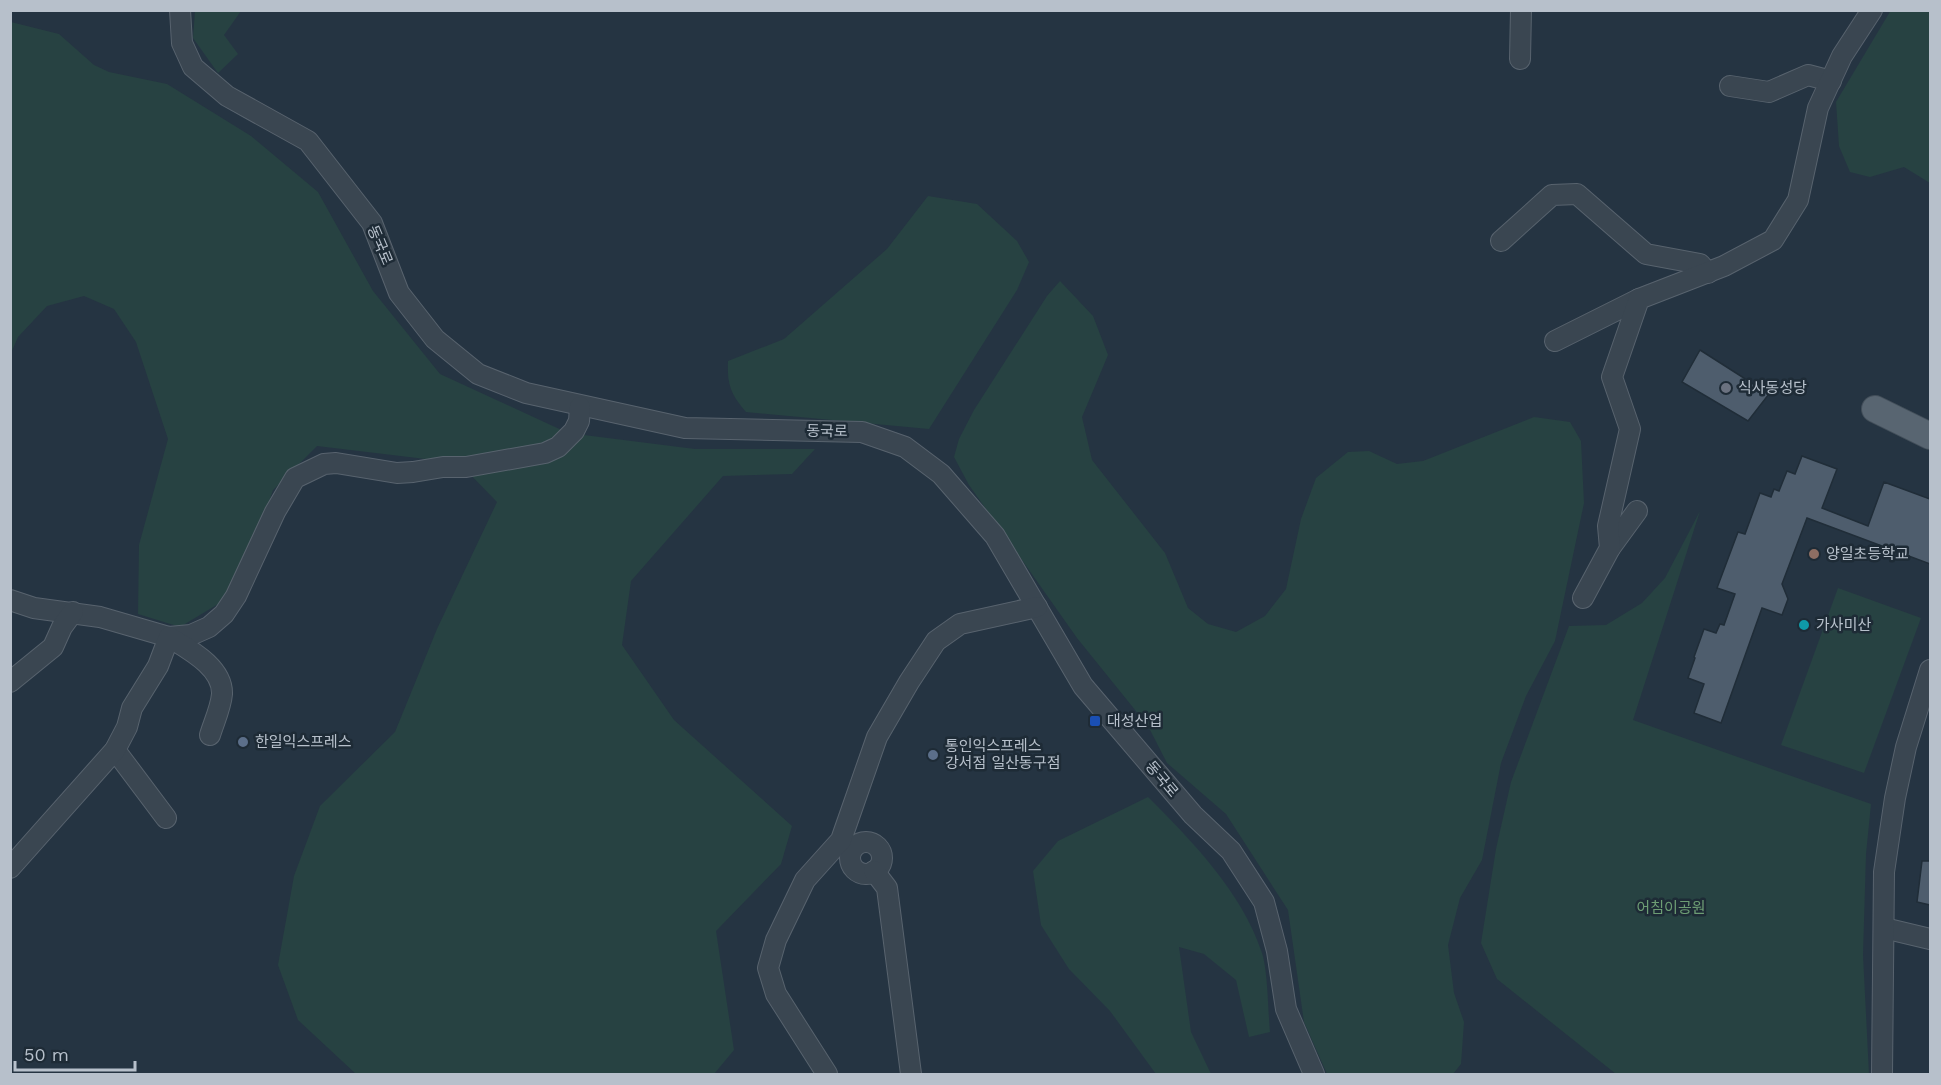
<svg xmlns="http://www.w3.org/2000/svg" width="1941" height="1085" viewBox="0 0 1941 1085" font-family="'Work Sans','Noto Sans KR',sans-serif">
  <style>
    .green { fill: #274242 }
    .building { fill: #4e5d6d; stroke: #202d38; stroke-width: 1.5 }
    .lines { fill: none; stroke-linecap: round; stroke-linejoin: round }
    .minor-casing { stroke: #58636e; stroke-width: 22 }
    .major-casing { stroke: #434f5a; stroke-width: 28 }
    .minor { stroke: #3a4651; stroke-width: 20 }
    .major { stroke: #586571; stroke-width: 26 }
    .worship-dot { fill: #6b7280; stroke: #1e2b36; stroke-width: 2 }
    .education-dot { fill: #8d6e63; stroke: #1e2b36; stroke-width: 2 }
    .culture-dot { fill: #0f9aa8; stroke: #1e2b36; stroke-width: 2 }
    .transit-dot { fill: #1a4fb4; stroke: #1e2b36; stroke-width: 2 }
    .service-dot { fill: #5c6f8a; stroke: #1e2b36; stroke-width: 2 }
    .labels { text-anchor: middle; stroke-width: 5; stroke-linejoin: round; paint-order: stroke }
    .street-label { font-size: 15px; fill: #b7c0cb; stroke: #1e2b36 }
    .poi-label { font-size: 15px; fill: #b7c0cb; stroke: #1e2b36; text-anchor: start }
    .park-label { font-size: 15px; fill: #6d9d74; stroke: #1e2b36 }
  </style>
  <rect width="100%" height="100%" fill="#253442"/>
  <g class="green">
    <path d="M1891 10 1930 11V183L1904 167 1870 177 1850 172 1839 146 1836 102Z"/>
    <path d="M195 11H241L224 35 238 54 218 73 193 38Z"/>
    <path d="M11 22 59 34 94 65 109 72 167 84 251 136 318 192 373 291 440 374 568 433 695 449H815L792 474 723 476 631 581 622 645 674 720 792 826 781 864 716 931 734 1050 714 1074H356L298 1020 278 965 294 876 320 806 395 732 437 629 497 502 459 463 317 446 273 490 238 592 180 627 138 614 139 545 168 439 136 342 114 309 84 296 47 306 18 337 11 353Z"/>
    <path d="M928 196 977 204 1017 241 1029 262 1017 290 929 429 746 412C731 394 727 385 728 361L784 339 887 249Z"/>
    <path d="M1060 281 1093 316 1108 355 1082 417 1092 460 1165 553 1188 608 1208 624 1236 632 1265 616 1286 589 1301 519 1316 478 1348 452 1369 451 1397 464 1423 461 1534 417 1570 422 1581 441 1584 503 1555 641 1526 696 1501 763 1482 860 1460 898 1448 945 1454 993 1464 1022 1461 1064 1453 1074H1327L1304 1022 1288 910 1226 814 1167 763 1148 726 1077 638 969 485 954 457 959 439 974 410 1047 296Z"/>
    <path d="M1700 511 1633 720 1871 804 1866 854 1863 955 1869 1074H1616L1497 979 1481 943 1496 849 1511 782 1569 626 1606 625 1642 603 1665 578Z"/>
    <path d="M1838 588 1921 618 1864 773 1781 745Z"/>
    <path d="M1148 797C1192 841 1242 892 1262 953 1268 972 1268 1010 1270 1032L1249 1037 1236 980 1204 954 1179 947 1191 1032 1211 1074H1156L1110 1011 1069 969 1041 925 1033 871 1058 841Z"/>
  </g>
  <g class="building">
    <path d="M1700 350 1769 394 1748 421 1682 382Z"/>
    <path d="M1802 456 1837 469 1822 508 1868 526 1884 482 1930 499V564L1807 518 1782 584 1788 599 1782 615 1762 608 1721 723 1694 713 1704 684 1688 678 1695 658 1694 657 1704 629 1716 633 1720 624 1724 625 1735 594 1717 588 1738 532 1745 534 1760 493 1771 497 1774 489 1779 491 1787 471 1795 474Z"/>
    <path d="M1922 861H1930V905L1917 902Z"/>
  </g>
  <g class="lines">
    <g class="minor-casing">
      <g id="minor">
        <path d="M180 10 182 43 193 67 227 96 308 141 372 223 399 293 435 339 478 374 526 393 685 428 862 432 905 447 941 474 995 536 1083 686 1193 815 1231 851 1264 902 1277 951 1286 1009 1314 1074"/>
        <path d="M1520 59 1521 10"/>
        <path d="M1730 86 1769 92 1808 75 1831 81"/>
        <path d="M1501 241 1552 195 1577 194 1646 254 1700 264 1708 273"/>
        <path d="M1555 341 1639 299"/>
        <path d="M1610 548 1637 511"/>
        <path d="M1583 598 1610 548 1608 526 1630 429 1612 377 1639 299 1724 266 1773 240 1798 200 1818 108 1842 56 1872 10"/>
        <path d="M10 600 34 608 100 617 169 637 191 635 209 627 224 614 236 596 275 512 295 478 324 464 336 463 397 473 413 472 443 467H466L545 453 558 447 574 431 579 421 580 407"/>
        <path d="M10 682 53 647 62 627 73 612"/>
        <path d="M115 750 166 818"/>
        <circle cx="866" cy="858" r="16"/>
        <path d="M10 868 115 750 127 727 132 708 158 666 169 637C188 649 223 667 222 694 221 707 214 722 210 735"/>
        <path d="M874 871 887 888 911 1074"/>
        <path d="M1884 928 1930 939"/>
        <path d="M827 1074 776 994 768 968 776 940 805 880 841 840 877 737 909 682 936 641 960 624 1037 607"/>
        <path d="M1882 1074 1884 872 1895 798 1906 747 1930 670"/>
      </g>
    </g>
    <g class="major-casing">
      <path id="major" d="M1875 409 1930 436"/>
    </g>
    <use href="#minor" class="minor"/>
    <use href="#major" class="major"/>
  </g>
  <circle class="worship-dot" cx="1726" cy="388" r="6"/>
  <circle class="education-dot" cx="1814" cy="554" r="6"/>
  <circle class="culture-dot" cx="1804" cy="625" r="6"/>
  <rect class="transit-dot" x="1089" y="715" width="12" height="12" rx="3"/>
  <g class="service-dot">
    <circle cx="243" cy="742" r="6"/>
    <circle cx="933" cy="755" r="6"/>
  </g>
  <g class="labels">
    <g class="street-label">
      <text transform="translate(380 245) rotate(67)" y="5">동국로</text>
      <text transform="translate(827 431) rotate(1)" y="5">동국로</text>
      <text transform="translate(1162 779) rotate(50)" y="5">동국로</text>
    </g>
    <g class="poi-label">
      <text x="1738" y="393">식사동성당</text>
      <text x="1826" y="559">양일초등학교</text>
      <text x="1816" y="630">가사미산</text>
      <text x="1107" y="726">대성산업</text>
      <text x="255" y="747">한일익스프레스</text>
      <text x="945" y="751">통인익스프레스<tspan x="945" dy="17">강서점 일산동구점</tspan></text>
    </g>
    <g class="park-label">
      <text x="1671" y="913">어침이공원</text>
    </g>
  </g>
  <rect width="1941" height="1085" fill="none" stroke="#b7c0cb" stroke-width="24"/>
  <path d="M15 1061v9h120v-9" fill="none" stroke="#b7c0cb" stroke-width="3"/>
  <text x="24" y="1061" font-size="18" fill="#b7c0cb" stroke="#1e2b36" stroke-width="4.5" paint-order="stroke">50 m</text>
</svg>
